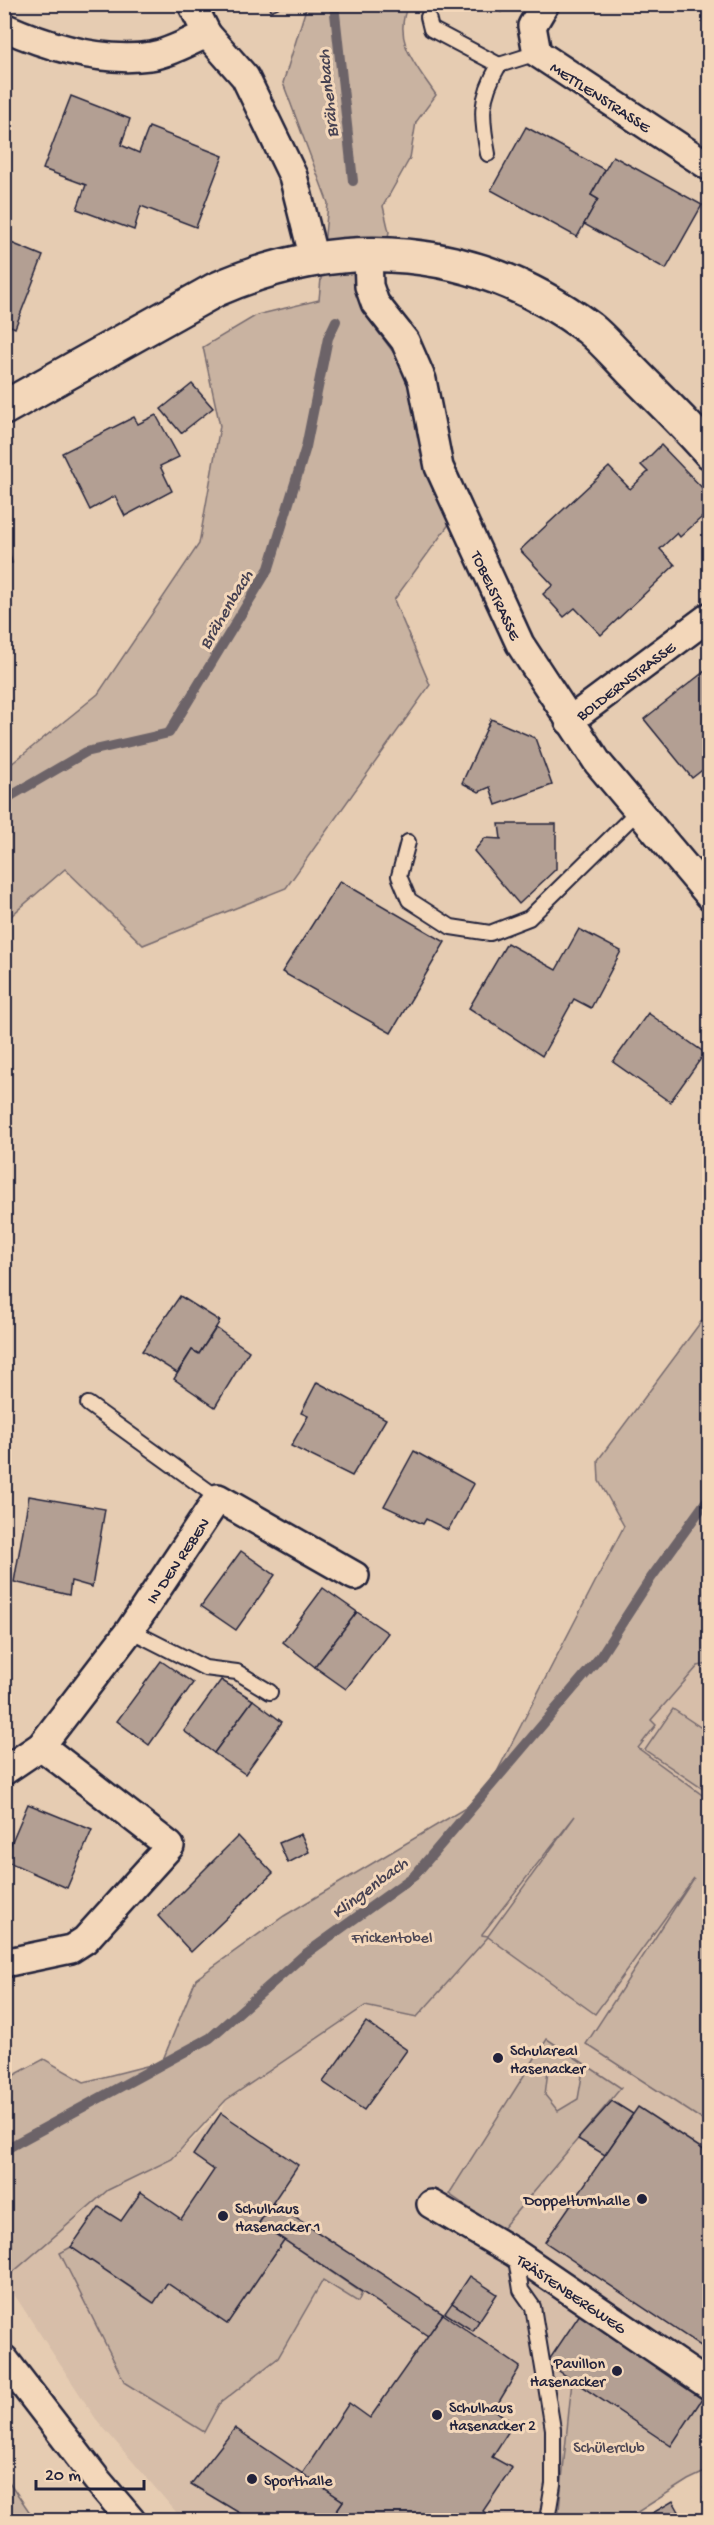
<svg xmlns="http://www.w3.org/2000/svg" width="714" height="2525" viewBox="0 0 714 2525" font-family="'Gochi Hand',sans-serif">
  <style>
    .built { fill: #d7bea9 }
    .green { fill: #c9b3a1; stroke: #766a6e; stroke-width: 1.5; fill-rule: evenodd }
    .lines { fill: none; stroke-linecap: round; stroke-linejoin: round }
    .stream { stroke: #6c6368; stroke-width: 10 }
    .building { fill: #b39f93; stroke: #22223b; stroke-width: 1.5 }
    .lane-casing { stroke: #22223b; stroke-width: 18 }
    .street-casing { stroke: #22223b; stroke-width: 32 }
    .secondary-casing { stroke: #22223b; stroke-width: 38 }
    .lane { stroke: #f3d7ba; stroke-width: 14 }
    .street { stroke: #f3d7ba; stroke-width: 27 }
    .secondary { stroke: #f3d7ba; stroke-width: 33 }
    .poi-dot { fill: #22223b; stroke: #f3d7ba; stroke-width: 2 }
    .labels { text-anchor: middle; stroke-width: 6; stroke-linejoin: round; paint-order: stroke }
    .street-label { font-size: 16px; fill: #22223b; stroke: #f3d7ba }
    .park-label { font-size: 16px; fill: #4c4654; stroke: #f3d7ba }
    .poi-label { font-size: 16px; fill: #22223b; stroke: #f3d7ba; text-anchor: start }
    .water-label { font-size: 18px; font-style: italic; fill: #474252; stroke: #f3d7ba }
  </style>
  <rect width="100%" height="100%" fill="#e6ccb2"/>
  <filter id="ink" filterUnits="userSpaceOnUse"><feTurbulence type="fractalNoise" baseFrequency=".0167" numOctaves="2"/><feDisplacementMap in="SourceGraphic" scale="12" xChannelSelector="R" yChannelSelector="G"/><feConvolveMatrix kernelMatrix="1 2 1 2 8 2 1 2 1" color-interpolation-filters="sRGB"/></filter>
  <g filter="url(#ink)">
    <path class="built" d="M698 1666 709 1673V2470L688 2480 625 2520H183L96 2419 4 2279 108 2190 172 2159 221 2113 226 2100 365 2006 417 2017 488 1937 481 1935 635 1739Z"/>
    <g class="green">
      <path d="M307 5H408C392 41 416 65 436 95L416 122 410 158 383 206 389 232 370 321 417 384 421 453 450 523 394 600 430 685 286 888 143 945 65 869 5 921V769L98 694 199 544 220 426 203 347 257 315 319 300 328 203 283 83Z"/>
      <path d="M709 1311V1664L698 1666 651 1720 656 1725 638 1748 709 1800V2124L586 2044 694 1878 595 2014 488 1937 417 2017 365 2006 226 2100 172 2159 108 2190 5 2279V2080L44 2059 84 2082 162 2062 196 1979 284 1916 484 1797 624 1526 599 1481 598 1460ZM575 1816 488 1936 482 1935V1934Z"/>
      <path d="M673 1709 709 1733V1793L645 1750Z"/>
      <path d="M547 2039 621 2088 501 2230 449 2194ZM571 2067 582 2076 578 2099 558 2111 545 2095 548 2070Z"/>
      <path d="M284 2240 362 2293 358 2302 323 2280 278 2358 219 2404 204 2432 125 2383 60 2253 71 2247 153 2303 167 2283 227 2324Z"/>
      <path d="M572 2380 671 2445 706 2393 709 2395V2470L688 2480 625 2520H558Z"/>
      <path d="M4 2476H5L35 2520H5Z"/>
    </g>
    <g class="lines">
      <g class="stream">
        <path d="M334 4 353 181"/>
        <path d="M4 800 86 752 169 733 269 568 306 447 328 338 336 321"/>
        <path d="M4 2150 210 2038 304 1955 414 1876 600 1657 651 1578 710 1496"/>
      </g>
    </g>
    <g class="building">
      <path d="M70 4H84L81 10Z"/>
      <path d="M269 4H287L271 11Z"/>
      <path d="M485 4H505L501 12Z"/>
      <path d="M71 96 130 119 121 145 139 153 149 127 223 156 196 227 141 206 134 230 77 209 86 185 43 169Z"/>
      <path d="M526 127 605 170 591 195 598 199 577 237 491 190Z"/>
      <path d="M613 156 702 205 666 269 584 224 598 199 591 195Z"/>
      <path d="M4 240 43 256 15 328 4 323Z"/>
      <path d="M192 384 213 408 181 433 161 409Z"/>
      <path d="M156 415 179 457 160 466 172 491 125 516 115 496 90 510 62 453 134 417 138 424Z"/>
      <path d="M661 445 710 496V510L680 537 677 533 660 549 675 565 601 635 575 608 564 617 543 594 553 585 520 550 609 467 630 489 648 472 641 465Z"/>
      <path d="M4 531 12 563 4 565Z"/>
      <path d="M710 667V764L692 778 644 719Z"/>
      <path d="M491 719 535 738 552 785 496 805 490 787 479 792 462 783Z"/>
      <path d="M499 824H556V869L519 904 474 851 485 838 501 839Z"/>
      <path d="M340 881 445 942 391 1033 282 972Z"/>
      <path d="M579 929 621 951 591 1008 574 999 542 1056 469 1008 507 943 556 970Z"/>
      <path d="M648 1013 705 1053 670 1102 613 1062Z"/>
      <path d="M180 1296 220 1321 199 1354 192 1350 177 1373 142 1351Z"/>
      <path d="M216 1328 249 1351 215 1407 174 1379 192 1350 199 1354Z"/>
      <path d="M317 1382 386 1419 352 1476 291 1446 308 1416 301 1413Z"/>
      <path d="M414 1451 474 1484 448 1530 426 1519 423 1524 384 1506Z"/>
      <path d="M29 1496 105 1509 92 1587 71 1581 69 1595 14 1582Z"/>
      <path d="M241 1551 275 1575 236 1630 201 1606Z"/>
      <path d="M323 1588 357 1612 315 1667 283 1642Z"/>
      <path d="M357 1612 388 1633 346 1689 315 1667Z"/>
      <path d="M4 1623 10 1624 4 1656Z"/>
      <path d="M161 1661 193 1683 149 1745 117 1721Z"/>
      <path d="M221 1680 253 1700 214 1753 184 1731Z"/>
      <path d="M253 1700 282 1722 245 1774 214 1753Z"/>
      <path d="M28 1804 92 1830 67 1888 4 1860Z"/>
      <path d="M301 1834 309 1852 288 1863 279 1843Z"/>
      <path d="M238 1836 273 1873 191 1952 158 1916Z"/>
      <path d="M366 2022 407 2050 364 2110 323 2082Z"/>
      <path d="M612 2101 633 2114 605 2155 578 2139Z"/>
      <path d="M638 2107 710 2154V2352L545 2242Z"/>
      <path d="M221 2113 298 2165 259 2223 284 2240 227 2324 167 2283 154 2303 71 2247 99 2207 121 2221 141 2192 181 2219 214 2170 193 2155Z"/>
      <path d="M273 2203 443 2314 428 2336 259 2223Z"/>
      <path d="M470 2276 497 2294 479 2321 452 2303Z"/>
      <path d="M452 2303 479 2321 473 2331 445 2313Z"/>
      <path d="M582 2311 706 2393 671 2446 547 2363Z"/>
      <path d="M443 2314 520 2367 494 2410 514 2423 492 2457 512 2468 483 2511 495 2520H330L343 2501 302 2474 349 2403 370 2418Z"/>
      <path d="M235 2428 343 2501 330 2520H251L191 2484Z"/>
      <path d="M710 2486V2499L704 2488Z"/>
      <path d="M673 2501 682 2517 676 2520H655L651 2514Z"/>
    </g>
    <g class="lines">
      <g class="lane-casing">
        <g id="lane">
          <path d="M428 17 431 29 499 65"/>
          <path d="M488 154C481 117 479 99 499 65L537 53"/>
          <path d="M408 842 399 876 409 900 451 927 490 933 529 918 638 811"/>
          <path d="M88 1404 218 1498"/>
          <path d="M130 1630 205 1668 237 1672 270 1692"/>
          <path d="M515 2253 521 2290 533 2307 553 2429V2484L547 2520"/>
        </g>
      </g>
      <g class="street-casing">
        <g id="street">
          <path d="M192 4 207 34 245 77 293 176 314 259"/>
          <path d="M545 4 532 26 537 53 710 167"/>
          <path d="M4 27C49 47 101 63 151 56 170 53 190 41 207 34"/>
          <path d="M368 254 369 286 375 303 405 341 422 380 439 467 520 644 598 763 710 896"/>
          <path d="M569 721 710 616"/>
          <path d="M4 1771 41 1746 130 1630 218 1498 355 1576"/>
          <path d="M4 1963 71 1949 85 1940 170 1846 41 1746"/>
          <path d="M431 2204 515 2253 710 2386"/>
          <path d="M4 2359 97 2480 131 2520"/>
        </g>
      </g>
      <g class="secondary-casing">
        <path id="secondary" d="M4 408 215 290C343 233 475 244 589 328 604 340 617 356 631 370 657 397 685 423 710 452"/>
      </g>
      <use href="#lane" class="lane"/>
      <use href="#street" class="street"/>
      <use href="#secondary" class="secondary"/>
    </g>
  </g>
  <g class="poi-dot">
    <circle cx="498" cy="2058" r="6"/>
    <circle cx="642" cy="2199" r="6"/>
    <circle cx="223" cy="2216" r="6"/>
    <circle cx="617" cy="2371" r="6"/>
    <circle cx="437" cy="2415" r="6"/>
    <circle cx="252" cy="2479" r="6"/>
  </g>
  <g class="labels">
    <g class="street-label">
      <text transform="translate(601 96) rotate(33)" y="6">METTLENSTRASSE</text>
      <text transform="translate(497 595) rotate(65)" y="6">TOBELSTRASSE</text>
      <text transform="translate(625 680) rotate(-37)" y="6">BOLDERNSTRASSE</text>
      <text transform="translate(177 1560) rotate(-56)" y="6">IN DEN REBEN</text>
      <text transform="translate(572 2293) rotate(34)" y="6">TRÄSTENBERGWEG</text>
    </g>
    <g class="park-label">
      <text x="392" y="1942">Frickentobel</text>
      <text x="609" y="2452">Schülerclub</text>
    </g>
    <g class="poi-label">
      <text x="510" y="2055">Schulareal<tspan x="510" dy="18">Hasenacker</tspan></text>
      <text x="630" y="2205" text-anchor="end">Doppelturnhalle</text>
      <text x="235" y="2213">Schulhaus<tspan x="235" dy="18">Hasenacker 1</tspan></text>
      <text x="605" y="2368" text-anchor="end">Pavillon<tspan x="605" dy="18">Hasenacker</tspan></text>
      <text x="449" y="2412">Schulhaus<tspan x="449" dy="18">Hasenacker 2</tspan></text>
      <text x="264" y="2485">Sporthalle</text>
    </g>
    <g class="water-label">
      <text transform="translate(327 94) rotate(-96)" y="6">Brähenbach</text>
      <text transform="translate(225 609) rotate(-59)" y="6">Brähenbach</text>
      <text transform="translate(369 1887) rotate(-37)" y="6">Klingenbach</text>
    </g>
  </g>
  <rect width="714" height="2525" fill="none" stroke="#f3d7ba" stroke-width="24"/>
  <rect x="12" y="12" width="690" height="2501" fill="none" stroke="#22223b" stroke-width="2" filter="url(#ink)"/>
  <path d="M36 2480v9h108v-9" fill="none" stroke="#22223b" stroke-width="3"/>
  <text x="45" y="2480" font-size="18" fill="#22223b" stroke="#f3d7ba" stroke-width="4.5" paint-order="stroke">20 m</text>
</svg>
